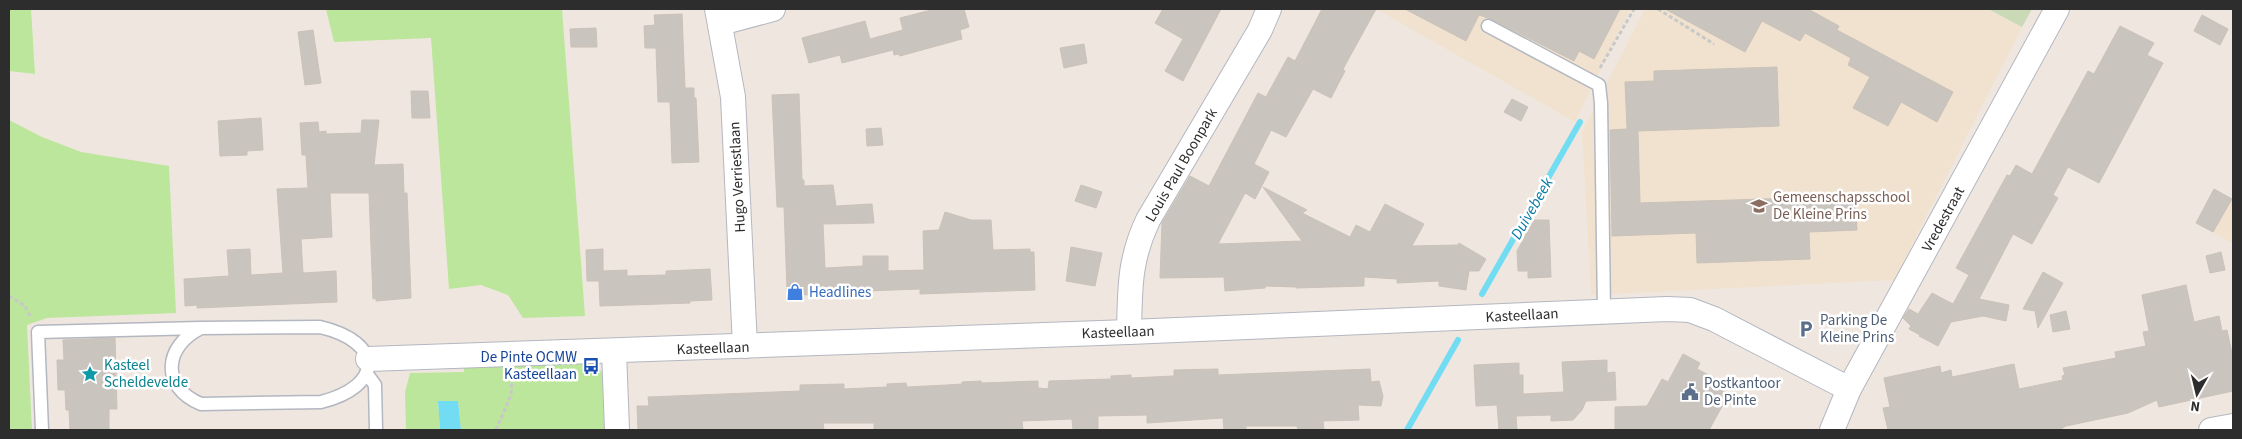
<svg xmlns="http://www.w3.org/2000/svg" width="2242" height="439" viewBox="0 0 2242 439" font-family="'Source Sans 3',sans-serif">
  <style>
    .education { fill: #f0e2cf }
    .green { fill: #bce69b }
    .cemetery { fill: #cad9b6 }
    .water { fill: #71dcf2 }
    .lines { fill: none; stroke-linecap: round; stroke-linejoin: round }
    .stream { stroke: #71dcf2; stroke-width: 6 }
    .building { fill: #cac4bf; stroke: #cac2b8 }
    .lane-casing { stroke: #b3b7c0; stroke-width: 15 }
    .street-casing { stroke: #b3b7c0; stroke-width: 26 }
    .path { stroke: #c8c8c8; stroke-width: 3; stroke-dasharray: 4 2.5; stroke-linecap: butt }
    .lane { stroke: #fff; stroke-width: 12 }
    .street { stroke: #fff; stroke-width: 24 }
    .labels { text-anchor: middle; stroke-width: 5; stroke-linejoin: round; paint-order: stroke }
    .street-label { font-size: 15px; fill: #2d2d2d; stroke: #fff }
    .education-label { font-size: 15px; fill: #785e54; stroke: #fff; text-anchor: start }
    .shop-label { font-size: 15px; fill: #366cbe; stroke: #fff; text-anchor: start }
    .service-label { font-size: 15px; fill: #4e5e75; stroke: #fff; text-anchor: start }
    .transit-label { font-size: 15px; fill: #164399; stroke: #fff; text-anchor: end }
    .culture-label { font-size: 15px; fill: #0d838f; stroke: #fff; text-anchor: start }
    .water-label { font-size: 16px; font-style: italic; fill: #0a7da4; stroke: #fff }
  </style>
  <rect width="100%" height="100%" fill="#efe7df"/>
  <g class="education">
    <path d="M1376 9H1630L1575 122Z"/>
    <path d="M1645 9H1986L2022 27 1894 280 1591 295 1582 132Z"/>
    <path d="M2233 196V244L2213 232Z"/>
  </g>
  <g class="green">
    <path d="M9 9H31L35 74 9 71Z"/>
    <path d="M326 9H562L585 316 523 318 508 295 481 285 449 289 431 38 334 42Z"/>
    <path d="M9 120 42 137 81 152 169 166 176 313 47 318 27 325 32 430H9Z"/>
    <path d="M589 360 604 374 607 430H461L458 401H438L440 430H406L405 392 410 373 464 372V364Z"/>
  </g>
  <path class="cemetery" d="M1988 9H2032L2022 27Z"/>
  <path class="water" d="M438 401H458L461 430H440Z"/>
  <g class="lines">
    <g class="stream">
      <path d="M1482 294 1580 122"/>
      <path d="M1407 430 1458 340"/>
    </g>
  </g>
  <g class="building">
    <path d="M935 9H964L969 27 960 30 962 39 900 56 899 54 894 55 893 50 842 63 840 55 809 63 802 38 865 21 870 39 903 30 900 18Z"/>
    <path d="M1163 9H1221L1183 81 1165 71 1183 39 1155 23Z"/>
    <path d="M1322 9H1376L1343 69 1345 71 1331 98 1313 89 1286 137 1271 130 1254 164 1269 172 1255 199 1245 193 1218 244 1302 241 1263 187 1307 210 1302 213 1350 237 1356 225 1370 232 1385 204 1424 224 1412 246 1458 245 1459 243 1486 259 1479 271H1469L1466 290 1439 286V281L1397 283V279L1364 277V286L1296 288V287L1265 286V288L1225 291 1224 277 1160 278 1162 223 1190 176 1209 186 1258 93 1266 97 1288 57 1295 61Z"/>
    <path d="M1405 9H1620L1594 59 1579 51 1574 61 1491 19 1479 15 1466 41Z"/>
    <path d="M1665 9H1808L1839 26 1837 30 1953 92 1937 122 1901 102 1888 126 1853 108 1870 77 1848 65 1851 58 1805 33 1800 41 1762 21 1745 52Z"/>
    <path d="M682 14 685 88H694V98H696L699 162 672 163 670 102H658L656 48H645L644 26 655 25 654 15Z"/>
    <path d="M2202 15 2228 29 2220 45 2194 31Z"/>
    <path d="M2120 26 2154 43 2147 55 2163 63 2099 183 2068 167 2053 195 2058 198 2032 244 2013 234 1979 299 2009 305 2006 321 1983 316 1951 322 1938 346 1919 336 1920 335 1909 329 1911 326 1903 318 1909 309 1918 314 1932 293 1953 304 1969 275 1956 268 2007 175 2010 176 2016 165 2032 174 2088 71 2094 74Z"/>
    <path d="M596 28 597 47H571L570 29Z"/>
    <path d="M313 30 321 83 305 85 298 32Z"/>
    <path d="M1084 44 1087 63 1064 68 1060 48Z"/>
    <path d="M1777 67 1779 126 1638 131 1640 203 1855 196 1857 230 1809 232 1810 259 1697 263 1696 233 1612 236 1610 130 1627 129 1625 82 1654 81V71Z"/>
    <path d="M411 91H428L430 118H412Z"/>
    <path d="M799 94 802 180H804V186L833 185 836 206 872 204 874 223 823 224 825 268 863 266V256H888V271L924 270 923 231 939 230 945 212 971 220H991L993 250 1030 249V252H1034L1035 290 920 294V289L866 291V294L809 298V295L793 294 787 290 784 207H777L772 95Z"/>
    <path d="M1512 99 1528 107 1521 121 1504 112Z"/>
    <path d="M261 118 263 150 247 151V155L220 156 218 121Z"/>
    <path d="M362 120H379L374 165 403 164 404 193H407L411 298 376 301V298L373 299 369 193H330L332 237 301 239 303 273 336 271 337 302 197 308V305L185 306 184 279 229 276 227 250 250 249 251 275 283 273 277 189 308 188 306 155H302L300 123 318 122 319 132 326 131V134L361 133Z"/>
    <path d="M881 128 883 145 867 146 866 129Z"/>
    <path d="M1081 185 1102 192 1096 208 1075 201Z"/>
    <path d="M2214 189 2232 199 2213 232 2196 223Z"/>
    <path d="M1534 220H1549L1551 277 1528 278V271H1518L1517 251Z"/>
    <path d="M1071 247 1102 253 1095 286 1066 281Z"/>
    <path d="M603 249V271L627 270V276L666 275V271L710 269 712 300 690 301V303L600 306 599 281H587L586 250Z"/>
    <path d="M2221 252 2225 270 2210 273 2206 256Z"/>
    <path d="M2043 272 2063 283 2038 328 2035 311 2023 309Z"/>
    <path d="M2186 285 2194 322 2219 316 2222 331 2227 330 2233 358V391L2159 407 2157 400 2128 413 2066 426 2059 430H1888L1883 408 1890 407 1884 378 1940 366 1941 373 1951 370 1952 377 2014 364 2019 389 2063 380 2062 376 2065 375 2063 368 2116 358 2115 352 2146 346 2143 332 2149 331 2142 295Z"/>
    <path d="M2066 311 2070 329 2053 332 2050 315Z"/>
    <path d="M115 338 117 409H109V430H70L69 410H66L65 390H58L57 360H64L63 340Z"/>
    <path d="M1683 354 1700 363 1697 369 1724 383 1721 390 1729 394 1709 430H1615V407L1647 406 1662 379 1668 382Z"/>
    <path d="M1607 360V373L1615 372 1616 400 1586 401 1582 410 1573 420 1551 421V415L1516 416 1517 430H1499L1497 405 1476 406 1474 365 1519 363V375H1523V394L1564 392 1562 362Z"/>
    <path d="M1218 369V375L1370 369 1371 382 1379 381 1383 396 1381 406 1358 405 1359 420 1323 421 1324 430H1298L1297 426H1246V430H1224L1223 418 1147 423V415L1098 416V430H1073L1072 419 1022 421 1023 430H874V423H823L824 430H638L637 406H649L648 397 800 391V385L844 384V389L887 387V384L906 383 907 387 947 385 962 384V382L981 381V383L1038 381V388L1048 389 1049 381 1111 379V376L1131 375V378L1174 376V370Z"/>
  </g>
  <g class="lines">
    <g class="lane-casing">
      <g id="lane">
        <path d="M1488 26 1599 85 1601 103 1604 311"/>
        <path d="M367 374 375 385 376 430"/>
        <path d="M42 430 38 332 201 328 320 327C384 342 384 386 321 402L201 404C160 387 164 346 201 328"/>
      </g>
    </g>
    <g class="street-casing">
      <g id="street">
        <path d="M717 9 733 97 745 346"/>
        <path d="M721 23 773 9"/>
        <path d="M1129 332C1130 289 1129 260 1148 220L1260 30 1269 9"/>
        <path d="M614 351 617 430"/>
        <path d="M368 359 1129 332 1667 309 1690 310 1714 319 1849 389"/>
        <path d="M1832 430 1849 389 2057 9"/>
        <path d="M2211 430 2233 426"/>
      </g>
    </g>
    <g class="path">
      <path d="M1658 9 1714 44"/>
      <path d="M1600 68 1634 9"/>
      <path d="M9 296 25 306 31 318"/>
      <path d="M496 430 511 395 512 375"/>
    </g>
    <use href="#lane" class="lane"/>
    <use href="#street" class="street"/>
  </g>
  <defs>
    <g id="school-bare" transform="scale(1.35)"><path d="M0-5L7-2L0 1L-7-2ZM-4 1L0 2.5L4 1V4Q0 6-4 4Z" fill="#8d6e63" stroke="#fff" stroke-width="2.5" paint-order="stroke"/></g>
    <g id="shop-bare" transform="scale(1.35)"><path d="M-5-2.5h2.3a2.7 3.5 0 0 1 5.4 0H5L5.5 6h-11ZM-1.5-2.5h3a1.5 2.3 0 0 0-3 0Z" fill="#3f7fe0" stroke="#fff" stroke-width="2.5" paint-order="stroke"/></g>
    <g id="parking-bare" transform="scale(1.35)"><path d="M-3.5-5.5H1a3.5 3.5 0 0 1 0 7H-1V5.5H-3.5ZM-1-3.4V-.6H.8a1.4 1.4 0 0 0 0-2.8Z" fill="#5c6f8a" stroke="#fff" stroke-width="2.5" paint-order="stroke"/></g>
    <g id="bus-bare" transform="scale(1.35)"><path d="M-5-6H5V4H4V6H2V4H-2V6H-4V4H-5ZM-3.5-4V0h7V-4ZM-3.5 1.2v1.5H-2V1.2ZM2 1.2v1.5H3.5V1.2Z" fill="#1a4fb4" stroke="#fff" stroke-width="2.5" paint-order="stroke"/></g>
    <g id="sight-bare" transform="scale(1.35)"><path d="M0-6L1.8-2.2L6-1.7L2.9 1.2L3.7 5.4L0 3.3L-3.7 5.4L-2.9 1.2L-6-1.7L-1.8-2.2Z" fill="#0f9aa8" stroke="#fff" stroke-width="2.5" paint-order="stroke"/></g>
    <g id="civic-bare" transform="scale(1.35)"><path d="M-.6-6.5H3V-4.5H.6V-3L4-1V1h2V6H-6V1h2V-1L-.6-3ZM-1.2 2.5V6h2.4V2.5Z" fill="#5c6f8a" stroke="#fff" stroke-width="2.5" paint-order="stroke"/></g>
  </defs>
  <g fill-rule="evenodd">
    <use href="#school-bare" x="1759" y="206"/>
    <use href="#shop-bare" x="795" y="292"/>
    <use href="#parking-bare" x="1806" y="329"/>
    <use href="#bus-bare" x="591" y="366"/>
    <use href="#sight-bare" x="90" y="374"/>
    <use href="#civic-bare" x="1690" y="392"/>
  </g>
  <g class="labels">
    <g class="street-label">
      <text transform="translate(1181 165) rotate(-60)" y="5">Louis Paul Boonpark</text>
      <text transform="translate(737 177) rotate(-93)" y="5">Hugo Verriestlaan</text>
      <text transform="translate(1943 219) rotate(-61)" y="5">Vredestraat</text>
      <text transform="translate(1522 315) rotate(-3)" y="5">Kasteellaan</text>
      <text transform="translate(1118 332) rotate(-2)" y="5">Kasteellaan</text>
      <text transform="translate(713 348) rotate(-2)" y="5">Kasteellaan</text>
    </g>
    <g class="education-label">
      <text x="1773" y="202">Gemeenschapsschool<tspan x="1773" dy="17">De Kleine Prins</tspan></text>
    </g>
    <g class="shop-label">
      <text x="809" y="297">Headlines</text>
    </g>
    <g class="service-label">
      <text x="1820" y="325">Parking De<tspan x="1820" dy="17">Kleine Prins</tspan></text>
      <text x="1704" y="388">Postkantoor<tspan x="1704" dy="17">De Pinte</tspan></text>
    </g>
    <g class="transit-label">
      <text x="577" y="362">De Pinte OCMW<tspan x="577" dy="17">Kasteellaan</tspan></text>
    </g>
    <g class="culture-label">
      <text x="104" y="370">Kasteel<tspan x="104" dy="17">Scheldevelde</tspan></text>
    </g>
    <g class="water-label">
      <text transform="translate(1531 208) rotate(-60)" y="6">Duivebeek</text>
    </g>
  </g>
  <rect width="2242" height="439" fill="none" stroke="#2d2d2d" stroke-width="20"/>
  <g transform="translate(2197 394) rotate(188)" stroke="#ffffff" stroke-width="4" paint-order="stroke">
  <path d="M0-4L9 19L0 12L-9 19Z" fill="#2d2d2d"/>
  <text y="-8" font-size="14" font-weight="bold" text-anchor="middle" fill="#2d2d2d">N</text>
  </g>
</svg>
